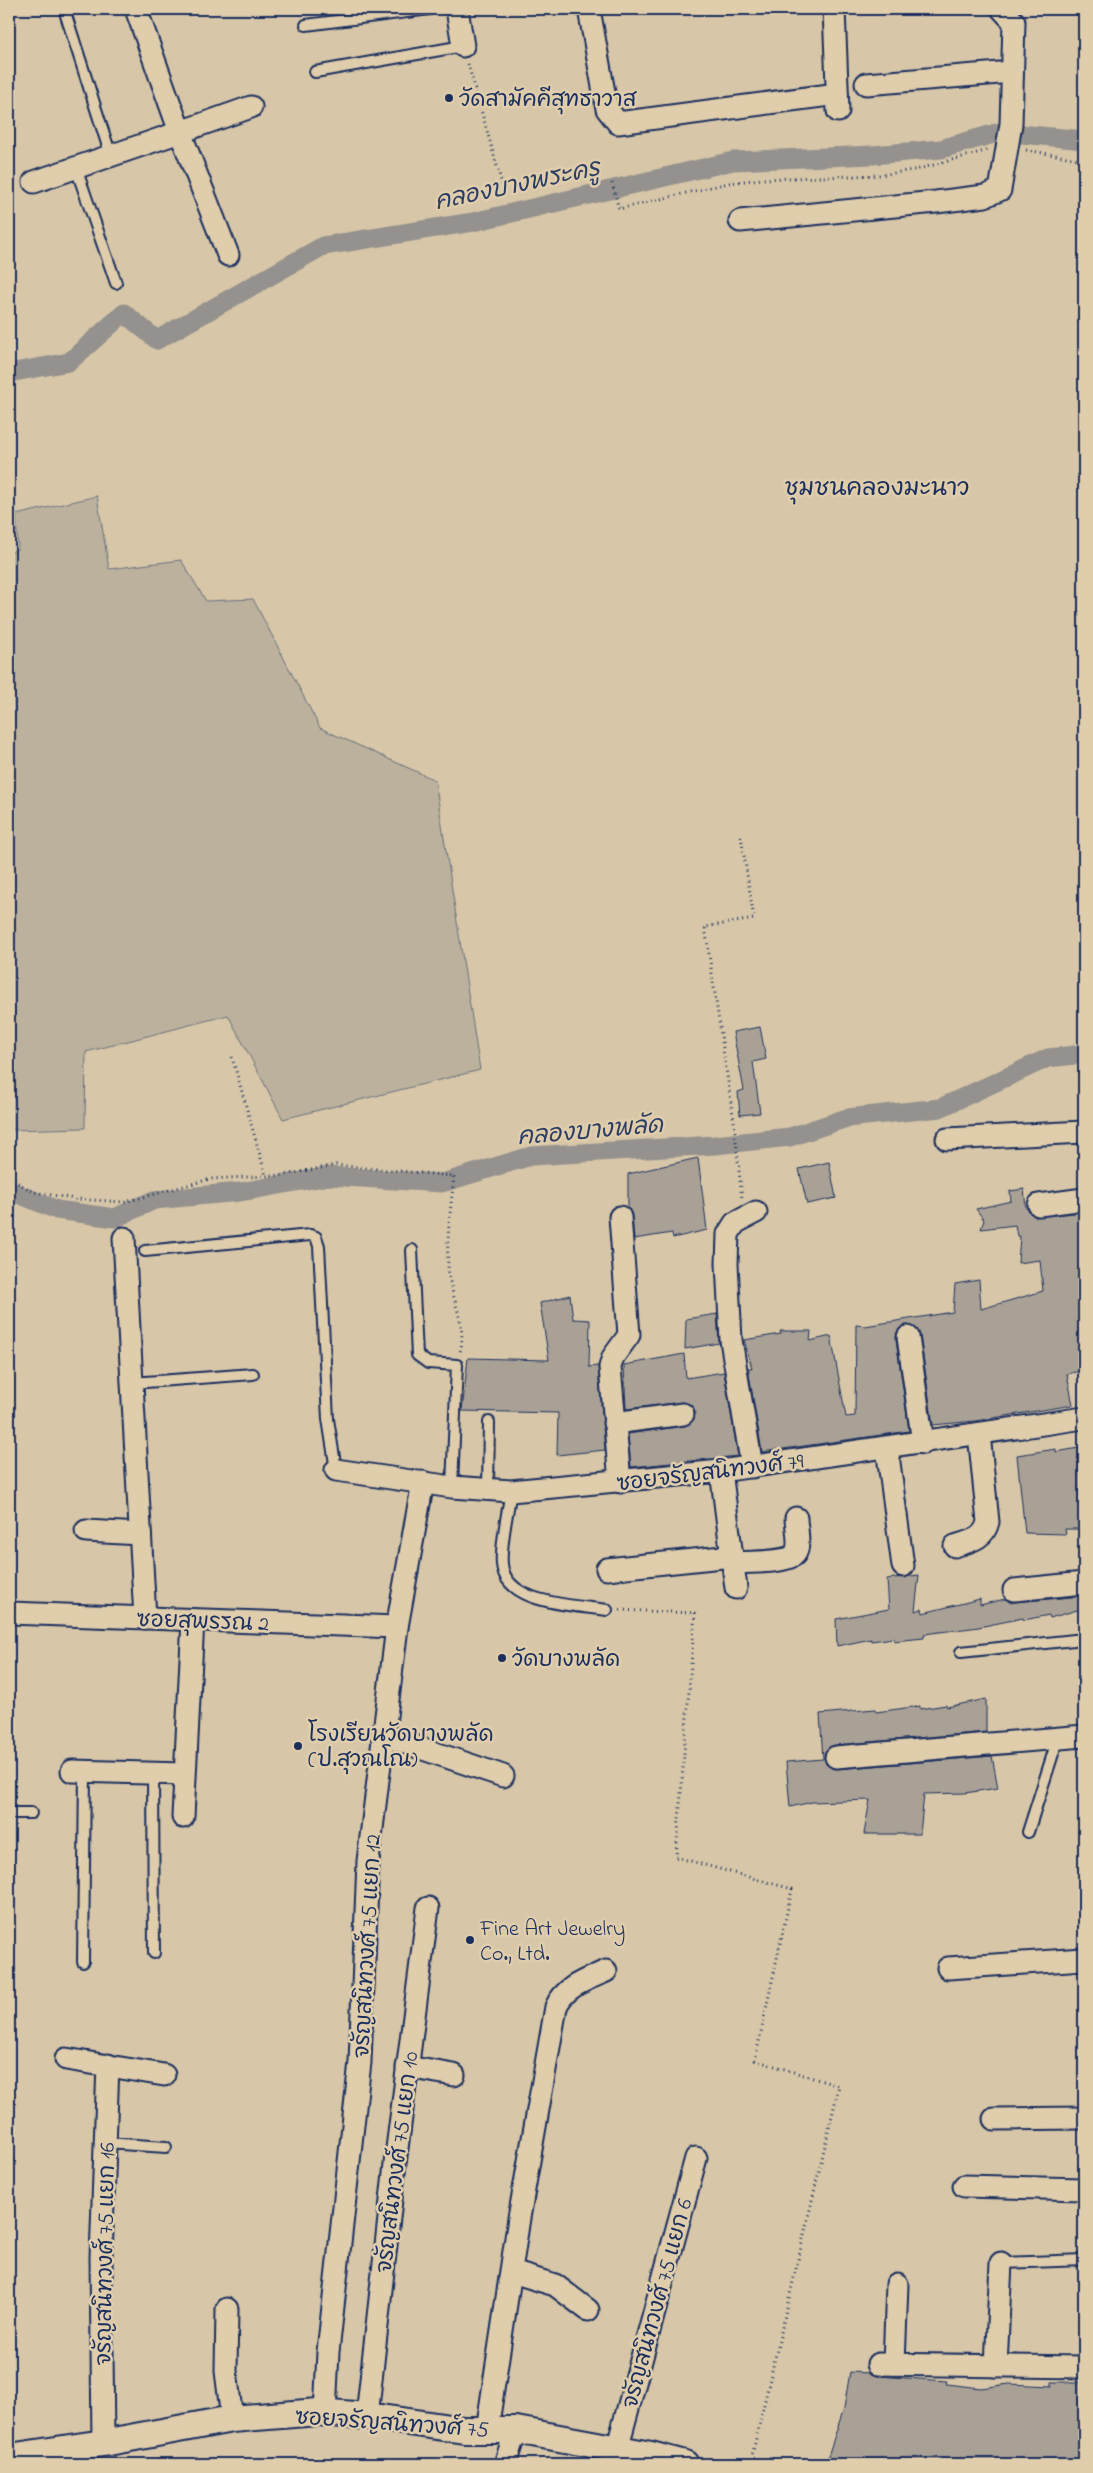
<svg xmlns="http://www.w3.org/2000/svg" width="1093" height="2473" viewBox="0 0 1093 2473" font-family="'Indie Flower','Playpen Sans Thai',sans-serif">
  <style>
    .green { fill: #bbb19d; stroke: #6b707e }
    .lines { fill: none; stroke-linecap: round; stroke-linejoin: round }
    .canal { stroke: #94918e; stroke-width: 19 }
    .building { fill: #a9a196; stroke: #1b2f5e }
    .service-casing { stroke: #1b2f5e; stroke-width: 14 }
    .minor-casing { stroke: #1b2f5e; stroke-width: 25 }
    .tertiary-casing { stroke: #1b2f5e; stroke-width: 30 }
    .path { stroke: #1b2f5e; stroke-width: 3; stroke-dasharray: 1 4; stroke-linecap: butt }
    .service { stroke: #dfcdab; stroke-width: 10 }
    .minor { stroke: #dfcdab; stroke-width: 21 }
    .tertiary { stroke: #dfcdab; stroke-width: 26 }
    .poi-dot { fill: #1b2f5e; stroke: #dfcdab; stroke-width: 2 }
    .labels { text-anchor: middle; stroke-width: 5; stroke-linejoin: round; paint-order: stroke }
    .poi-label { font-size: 22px; fill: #1b2f5e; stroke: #dfcdab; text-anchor: start }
    .street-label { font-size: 22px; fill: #1b2f5e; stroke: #dfcdab }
    .water-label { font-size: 24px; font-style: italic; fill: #2d3e65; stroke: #dfcdab }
    .neighbourhood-label { font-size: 24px; fill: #1b2f5e; stroke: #dfcdab }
  </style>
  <rect width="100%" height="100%" fill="#d7c7a8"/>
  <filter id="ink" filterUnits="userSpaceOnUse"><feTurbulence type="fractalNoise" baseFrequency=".02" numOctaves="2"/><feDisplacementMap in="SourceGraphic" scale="10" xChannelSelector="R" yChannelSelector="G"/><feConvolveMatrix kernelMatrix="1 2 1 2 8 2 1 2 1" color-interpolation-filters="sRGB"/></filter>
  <g filter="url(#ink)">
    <path class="green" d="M97 496 109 569 181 560 206 601 253 599 320 728 435 780 480 1070 283 1119 228 1015 86 1052 85 1128 9 1130V553L18 549 16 515Z"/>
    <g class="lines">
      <g class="canal">
        <path d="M9 373 69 362 124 313 157 340 323 246 473 222 733 161 873 155 941 149 1000 132 1084 140"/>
        <path d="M9 1190 57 1210 115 1218 154 1200 240 1192 329 1176 442 1183 531 1156 715 1145 790 1137 847 1118 940 1108 1048 1058 1084 1054"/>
      </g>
    </g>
    <g class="building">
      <path d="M760 1027 766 1059 753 1062 760 1113 740 1115 738 1092 744 1090 733 1032Z"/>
      <path d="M698 1158 707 1230 673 1238 672 1233 634 1239 632 1216 628 1208V1174Z"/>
      <path d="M829 1162 836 1198 807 1204 799 1169Z"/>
      <path d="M1024 1189 1026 1208 1035 1217 1084 1212V1258H1082L1084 1370 1067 1374 1073 1405 975 1421 933 1425 920 1335 913 1326 906 1325 897 1332 896 1339 909 1431 762 1452 748 1368H752L744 1340 781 1334 780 1331H811L810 1341 831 1336 846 1417 855 1416 856 1325 865 1326 953 1312 955 1284 979 1280 981 1309 1043 1291 1040 1260 1018 1263 1020 1236H1017L1015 1225 981 1229 984 1220 976 1209 1011 1201 1010 1191Z"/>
      <path d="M570 1295 573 1319 590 1320 589 1367 598 1366 605 1450 557 1455 558 1413 462 1411 468 1358 549 1360 540 1303Z"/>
      <path d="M717 1314 719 1343 685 1349 686 1319Z"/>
      <path d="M684 1354 686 1378 724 1372 738 1456 631 1467 628 1434 685 1426 694 1419 695 1413 693 1406 682 1402 626 1409 624 1365Z"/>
      <path d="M1084 1447V1529H1065L1066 1534 1025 1533 1017 1455 1056 1449V1452Z"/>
      <path d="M919 1575 915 1611 922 1609 923 1613 980 1599V1605L1005 1599 1011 1603 1015 1602 1084 1596V1608L1050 1618 1049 1615 1024 1620 1023 1618 979 1627 924 1634V1638L894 1641V1638L871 1641V1639L837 1646 836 1619 889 1609 887 1579Z"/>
      <path d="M986 1699V1732L835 1745 825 1751 826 1764 837 1769 992 1756 998 1788 965 1793 924 1794 920 1834H864L870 1800 812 1802 790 1807 786 1762 823 1759 820 1714 875 1709 876 1712 920 1706V1709L946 1705 947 1707Z"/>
      <path d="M850 2372 870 2373 878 2376 947 2381 946 2384 981 2388 1009 2384 1052 2386V2382H1084V2449H1079V2464H837L826 2462 844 2408Z"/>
    </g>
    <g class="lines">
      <g class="service-casing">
        <g id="service">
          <path d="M64 9 111 156"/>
          <path d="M306 25 430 9"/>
          <path d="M315 72 463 46"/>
          <path d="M76 168 116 283"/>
          <path d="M412 1250 417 1355 428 1363 457 1365 452 1487"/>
          <path d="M145 1251 310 1235 316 1237 319 1246 328 1419 336 1470"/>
          <path d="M132 1383 253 1374"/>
          <path d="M488 1491 489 1422"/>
          <path d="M511 1491C508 1510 500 1547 502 1564 505 1605 576 1605 607 1610"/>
          <path d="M961 1652 1084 1639"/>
          <path d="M153 1773 154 1953"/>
          <path d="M9 1813H31"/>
          <path d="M1028 1832 1058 1738"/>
          <path d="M83 1962 85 1771"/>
          <path d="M105 2143 166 2147"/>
          <path d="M1001 2263 1084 2260"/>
        </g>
      </g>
      <g class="minor-casing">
        <g id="minor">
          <path d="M136 9 180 132 251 107"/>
          <path d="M457 9 463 46"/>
          <path d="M589 9 607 109 618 123 837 94"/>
          <path d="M834 9 838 111"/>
          <path d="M866 84 1012 72"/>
          <path d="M34 182 180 132 228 255"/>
          <path d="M740 221 936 202 985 196 1000 190 1011 124 1014 22 1002 9"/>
          <path d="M947 1139 1084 1132"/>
          <path d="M1039 1205 1084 1199"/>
          <path d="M124 1238 145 1618"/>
          <path d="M908 1337 923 1443"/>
          <path d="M614 1423 683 1414"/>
          <path d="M887 1448 903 1566"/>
          <path d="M752 1467 731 1340 727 1264 728 1234 735 1223 756 1212"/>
          <path d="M336 1470 452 1487 511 1491 721 1471 1084 1418"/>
          <path d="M721 1471 736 1588"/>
          <path d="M620 1482 610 1367 613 1357 629 1335 620 1217"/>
          <path d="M86 1531 140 1534"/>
          <path d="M955 1546C970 1541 984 1539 988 1522L979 1434"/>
          <path d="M733 1563C745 1562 788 1563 795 1554 801 1546 796 1527 796 1518"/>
          <path d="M607 1569 732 1556"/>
          <path d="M1014 1590 1084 1583"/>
          <path d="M9 1613 397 1627"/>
          <path d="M382 1735 503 1776"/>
          <path d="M836 1757 1084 1736"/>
          <path d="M72 1771 184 1774"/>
          <path d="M183 1817 193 1620"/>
          <path d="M948 1968 1084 1959"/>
          <path d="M66 2059 164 2075"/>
          <path d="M407 2067 454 2075"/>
          <path d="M994 2119 1084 2118"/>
          <path d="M964 2186 1084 2189"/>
          <path d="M512 2272 555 2285 588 2310"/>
          <path d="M227 2309 226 2371 232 2419"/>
          <path d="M878 2364 1084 2367"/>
          <path d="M894 2364 897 2284"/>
          <path d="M996 2366 1001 2263"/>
          <path d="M325 2413 328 2352 360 2062 368 1861 397 1627 423 1482"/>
          <path d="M367 2416 395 2164 428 1908"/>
          <path d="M487 2430 519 2218 556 2007C565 1986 586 1980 606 1971"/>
          <path d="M103 2443 101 2257 108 2065"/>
          <path d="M617 2449 696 2158"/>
          <path d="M505 2464 516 2430"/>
        </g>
      </g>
      <g class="tertiary-casing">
        <path id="tertiary" d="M9 2457 103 2443 232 2419 318 2412 367 2416 464 2430H516L651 2455 685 2464"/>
      </g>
      <g class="path">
        <path d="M468 64 504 191"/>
        <path d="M1026 150 1084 160"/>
        <path d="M612 183 619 209 728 183 761 179 881 175 919 169 988 150"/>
        <path d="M741 836 754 919 705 927 734 1122 742 1199"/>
        <path d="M232 1057 266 1176"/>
        <path d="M9 1178 34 1192 75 1199 125 1202 210 1179 284 1175 336 1165 454 1176C451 1208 445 1243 449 1276 453 1302 467 1326 460 1352"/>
        <path d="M620 1610 695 1613 676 1857 792 1889 755 2060 839 2086 750 2464"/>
      </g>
      <use href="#service" class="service"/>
      <use href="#minor" class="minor"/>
      <use href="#tertiary" class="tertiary"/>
    </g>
  </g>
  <g class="poi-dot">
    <circle cx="449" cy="98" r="5"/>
    <circle cx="502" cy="1658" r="5"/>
    <circle cx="298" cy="1746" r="5"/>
    <circle cx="470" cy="1940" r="5"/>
  </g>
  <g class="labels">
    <g class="poi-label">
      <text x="459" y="106">วัดสามัคคีสุทธาวาส</text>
      <text x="512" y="1666">วัดบางพลัด</text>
      <text x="308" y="1741">โรงเรียนวัดบางพลัด<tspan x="308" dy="25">(ป.สุวณโณ)</tspan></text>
      <text x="480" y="1935">Fine Art Jewelry<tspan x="480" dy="25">Co., Ltd.</tspan></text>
    </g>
    <g class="street-label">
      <text transform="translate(710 1471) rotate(-7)" y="8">ซอยจรัญสนิทวงศ์ 79</text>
      <text transform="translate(203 1620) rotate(2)" y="8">ซอยสุพรรณ 2</text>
      <text transform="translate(366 1946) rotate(-87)" y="8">จรัญสนิทวงศ์ 75 แยก 12</text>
      <text transform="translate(396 2162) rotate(-83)" y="8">จรัญสนิทวงศ์ 75 แยก 10</text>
      <text transform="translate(104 2254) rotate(-89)" y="8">จรัญสนิทวงศ์ 75 แยก 16</text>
      <text transform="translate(656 2303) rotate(-75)" y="8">จรัญสนิทวงศ์ 75 แยก 6</text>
      <text transform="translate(392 2422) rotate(4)" y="8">ซอยจรัญสนิทวงศ์ 75</text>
    </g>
    <g class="water-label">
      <text transform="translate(517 184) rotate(-12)" y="8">คลองบางพระครู</text>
      <text transform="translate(590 1130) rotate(-5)" y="8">คลองบางพลัด</text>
    </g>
    <g class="neighbourhood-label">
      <text x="877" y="495">ชุมชนคลองมะนาว</text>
    </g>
  </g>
  <rect width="1093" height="2473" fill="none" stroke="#dfcdab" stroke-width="30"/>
  <rect x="15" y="15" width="1063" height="2443" fill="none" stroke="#1b2f5e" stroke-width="2" filter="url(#ink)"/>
</svg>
